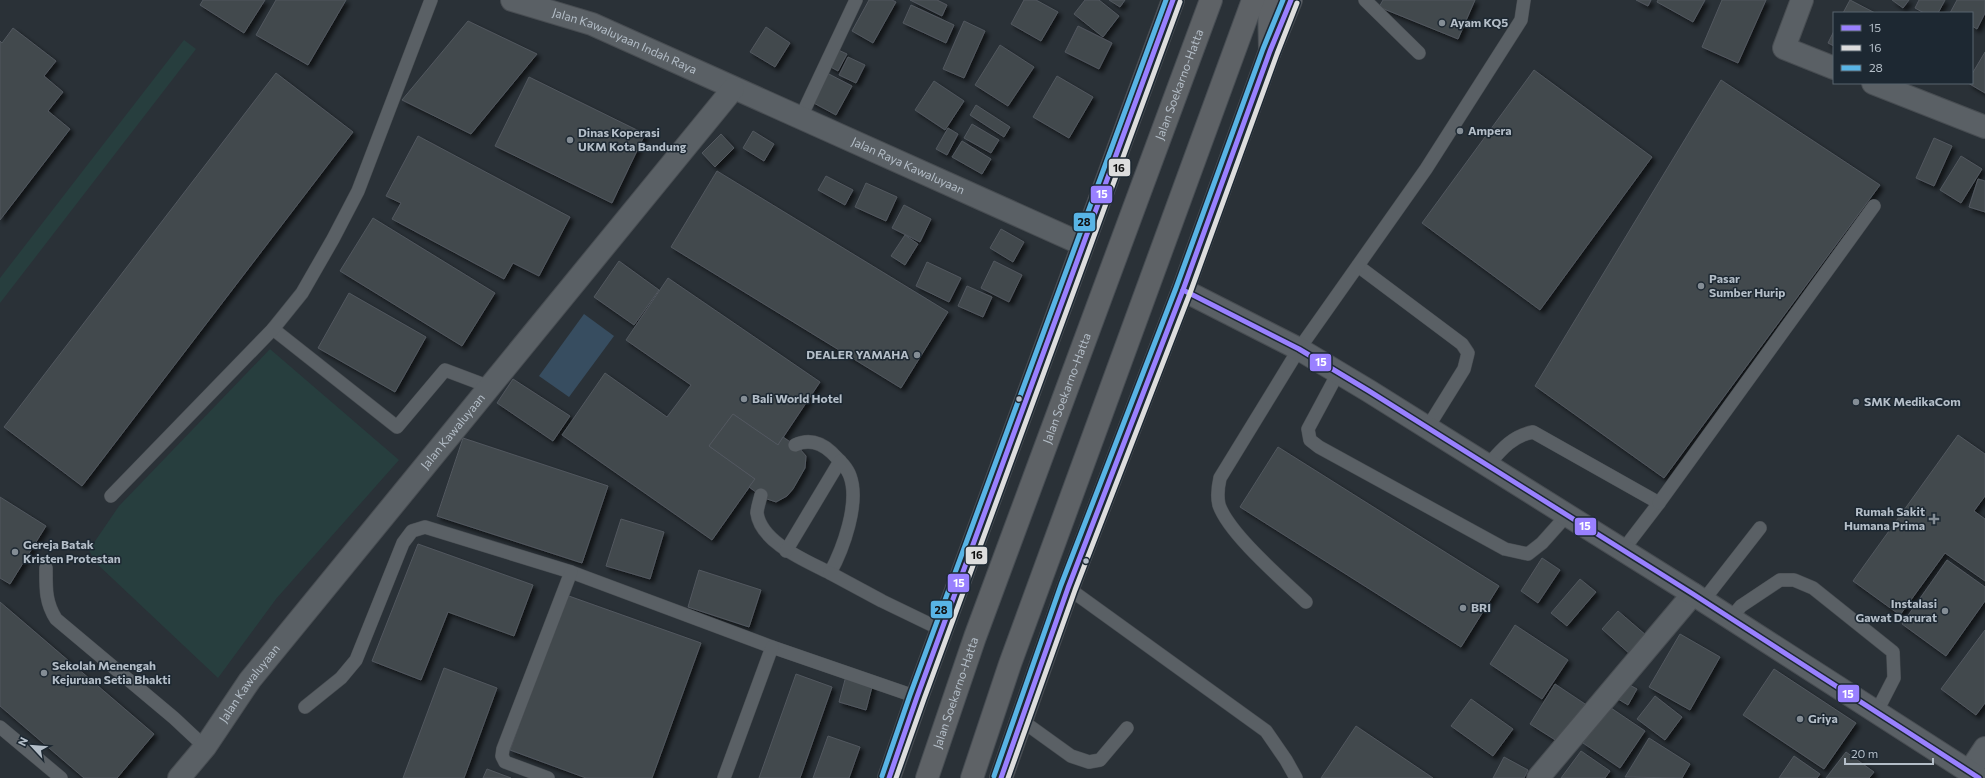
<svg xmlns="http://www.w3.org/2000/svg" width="1985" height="778" viewBox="0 0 1985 778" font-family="Commissioner,sans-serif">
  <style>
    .green { fill: #273e3e }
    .water { fill: #374d60 }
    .building { fill: #42484d; stroke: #52585f; filter: url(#shadow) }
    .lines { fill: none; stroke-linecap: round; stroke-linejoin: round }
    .service-casing { stroke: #484d52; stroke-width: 14 }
    .minor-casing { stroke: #484d52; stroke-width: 24 }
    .tertiary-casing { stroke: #484d52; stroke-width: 24 }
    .secondary-casing { stroke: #484d52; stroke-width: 24 }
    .trunk-casing { stroke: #474d53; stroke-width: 24 }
    .service { stroke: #5a6065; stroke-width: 13 }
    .minor { stroke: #5a6065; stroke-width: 22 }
    .tertiary { stroke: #5a6065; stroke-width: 22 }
    .secondary { stroke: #5e636a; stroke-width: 22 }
    .trunk { stroke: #5e6266; stroke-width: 22 }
    .bus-1-casing { stroke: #1d2832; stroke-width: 8 }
    .bus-2-casing { stroke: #1d2832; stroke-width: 8 }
    .bus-3-casing { stroke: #1d2832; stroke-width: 8 }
    .bus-1 { stroke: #9980ff; stroke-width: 5 }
    .bus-2 { stroke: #ddd; stroke-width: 5 }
    .bus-3 { stroke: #58b4e5; stroke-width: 5 }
    .poi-dot { fill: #848d95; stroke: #1d2832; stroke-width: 1.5 }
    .bus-dot { fill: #b4bec8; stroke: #1d2832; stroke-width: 1.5 }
    .labels { text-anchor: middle; stroke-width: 3; stroke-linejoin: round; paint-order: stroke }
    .poi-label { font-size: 12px; font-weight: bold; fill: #b4bec8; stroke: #1d2832; text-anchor: start }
    .street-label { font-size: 12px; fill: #b4bec8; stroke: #1d2832 }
    .line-badge { stroke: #1d2832; stroke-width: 1.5 }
    .badge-label { font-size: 11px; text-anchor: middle; font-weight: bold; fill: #fff }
    .pale-badge-label { font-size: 11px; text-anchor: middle; font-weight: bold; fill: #111 }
  </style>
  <defs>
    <filter id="shadow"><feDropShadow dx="3.5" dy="3.5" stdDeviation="2" flood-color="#0009"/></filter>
  </defs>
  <rect width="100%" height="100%" fill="#2a3137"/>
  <g class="green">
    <path d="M184 40 196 49 0 303V278Z"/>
    <path d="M270 349 399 460 276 599 218 678 95 562 89 550 119 506Z"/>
  </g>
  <path class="water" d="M584 314 614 336 569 397 539 376Z"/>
  <g class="building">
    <path d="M203 0H265L244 33 200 5Z"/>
    <path d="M276 0H346L308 65 256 35Z"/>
    <path d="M869 0H892L896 2 873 43 852 31Z"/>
    <path d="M910 0H937L947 5 942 16Z"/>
    <path d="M1024 0H1036L1058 12 1041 41 1011 24Z"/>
    <path d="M1085 0H1099L1119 16 1103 37 1074 14Z"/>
    <path d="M1109 0H1125L1120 7Z"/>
    <path d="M1383 0H1475L1458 39 1379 7Z"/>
    <path d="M1636 0H1651L1648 6Z"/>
    <path d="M1658 0H1705L1693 22 1657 2Z"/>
    <path d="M1722 0H1766L1738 63 1702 47Z"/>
    <path d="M1850 0 1875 13H1843Z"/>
    <path d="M1892 0H1909L1903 8Z"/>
    <path d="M1919 0H1945L1938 13H1924L1915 8Z"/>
    <path d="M1957 0H1985V13L1977 29 1972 26V13H1950Z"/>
    <path d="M911 5 954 25 946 43 903 23Z"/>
    <path d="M468 21 537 54 471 134 402 100Z"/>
    <path d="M964 21 985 31 964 78 943 69Z"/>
    <path d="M1078 26 1112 43 1099 69 1065 52Z"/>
    <path d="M766 27 790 43 775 67 750 52Z"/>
    <path d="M13 28 56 61 44 76 63 92 48 111 70 129 0 220V41L2 43Z"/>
    <path d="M1834 31V46L1828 43Z"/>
    <path d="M1000 45 1034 67 1008 106 975 85Z"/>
    <path d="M836 49 847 54 838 71 827 65Z"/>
    <path d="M1985 52V93L1968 83H1972V74Z"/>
    <path d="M848 57 865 65 856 83 839 75Z"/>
    <path d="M1534 70 1652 157 1540 310 1422 223Z"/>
    <path d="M825 72 852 86 836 115 810 101Z"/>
    <path d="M276 73 353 132 82 486 4 427Z"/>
    <path d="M1057 76 1093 97 1069 138 1033 117Z"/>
    <path d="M529 77 645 134 612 203 495 146Z"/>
    <path d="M1721 80 1880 185 1664 478 1535 386Z"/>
    <path d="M934 81 964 101 945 130 915 110Z"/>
    <path d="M976 105 1010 127 1004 137 970 115Z"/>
    <path d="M972 124 999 140 991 153 964 138Z"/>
    <path d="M948 128 958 134 947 155 936 149Z"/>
    <path d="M753 131 774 144 764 161 743 148Z"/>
    <path d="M721 134 734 148 715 167 702 153Z"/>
    <path d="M418 136 570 217 539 276 513 263 504 279 392 219 401 203 386 196Z"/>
    <path d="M1934 138 1952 146 1934 186 1916 178Z"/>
    <path d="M962 141 991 159 982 174 952 157Z"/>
    <path d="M1961 156 1982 169 1961 203 1940 190Z"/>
    <path d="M717 171 948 312 901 388 671 247Z"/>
    <path d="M826 176 853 190 845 205 818 190Z"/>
    <path d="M1978 179 1985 181V212L1969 207Z"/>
    <path d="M866 183 897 197 886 221 855 207Z"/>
    <path d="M904 205 931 219 920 242 892 228Z"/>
    <path d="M373 218 495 293 462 346 340 271Z"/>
    <path d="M1001 229 1024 242 1013 262 990 248Z"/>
    <path d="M905 235 918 244 905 265 891 256Z"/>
    <path d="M619 261 659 290 634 325 594 297Z"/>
    <path d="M994 261 1022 275 1009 302 981 288Z"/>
    <path d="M927 262 961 278 949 302 916 286Z"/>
    <path d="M668 278 820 382 778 445 733 414 709 446 755 479 712 540 562 435 605 373 667 417 691 385 626 340Z"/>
    <path d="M967 286 992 297 983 317 958 306Z"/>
    <path d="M349 293 426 337 395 392 318 348Z"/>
    <path d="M513 379 570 416 553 441 497 403Z"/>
    <path d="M733 414 778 445 783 437 799 448 806 456 805 468 793 489 787 496 776 502 764 498 749 487 755 479 709 446Z"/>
    <path d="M1958 435 1985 454V496L1974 511 1985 519V581L1945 553 1900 615 1853 581Z"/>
    <path d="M463 438 608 486 582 563 437 516Z"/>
    <path d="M1278 447 1499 586 1461 647 1240 507Z"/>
    <path d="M0 497 46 526 10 584 0 578Z"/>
    <path d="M621 519 664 532 650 579 606 566Z"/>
    <path d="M418 544 533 585 514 636 448 612 421 680 372 661Z"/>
    <path d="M1542 558 1560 570 1538 603 1521 591Z"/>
    <path d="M1947 560 1985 587V601L1946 656 1902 624Z"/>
    <path d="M699 570 761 590 749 627 688 607Z"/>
    <path d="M1580 579 1596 592 1567 626 1551 613Z"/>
    <path d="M566 595 701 643 652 778H586L510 750Z"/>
    <path d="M0 602 154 734 117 778H84L0 706Z"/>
    <path d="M1618 611 1647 636 1631 655 1602 629Z"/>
    <path d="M1515 625 1568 660 1542 699 1490 664Z"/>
    <path d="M1985 630V703L1976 715 1941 689Z"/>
    <path d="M1680 634 1720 657 1690 710 1649 687Z"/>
    <path d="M444 668 497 688 464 778H403Z"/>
    <path d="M1774 669 1856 723 1824 769 1743 715Z"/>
    <path d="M796 674 832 687 800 778H759Z"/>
    <path d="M846 676 873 683 866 710 839 702Z"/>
    <path d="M1622 681 1637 689 1628 705 1613 696Z"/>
    <path d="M1555 684 1585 704 1560 743 1530 724Z"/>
    <path d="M1655 696 1682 717 1665 740 1637 719Z"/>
    <path d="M1471 699 1513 729 1493 756 1451 726Z"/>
    <path d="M1608 706 1645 731 1620 768 1583 743Z"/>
    <path d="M1356 726 1433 778H1321Z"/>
    <path d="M828 736 860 747 849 778H813Z"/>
    <path d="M1649 738 1690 764 1682 778 1625 777Z"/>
    <path d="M1581 751 1610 771 1605 778H1561Z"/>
    <path d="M1846 752 1874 772 1869 778H1826Z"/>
    <path d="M1794 756 1820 774 1817 778H1779Z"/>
    <path d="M1504 757 1528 770 1524 778H1493Z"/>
    <path d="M487 769 511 778H483Z"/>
  </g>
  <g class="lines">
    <g class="service-casing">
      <g id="service">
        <path d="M1365 0 1419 53"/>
        <path d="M800 119 856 0"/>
        <path d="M1358 266 1462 344 1468 353 1464 369 1428 427"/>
        <path d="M273 329 397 427 445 370 490 387"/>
        <path d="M1338 373 1308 429 1310 440 1319 447 1505 549 1528 554 1542 543 1567 515"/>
        <path d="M1488 465C1501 450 1512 436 1533 432L1659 503 1623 550"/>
        <path d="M761 495C760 500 757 508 757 513 761 543 807 561 830 573 843 549 860 503 850 476 847 467 838 459 831 452 820 442 808 439 795 445"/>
        <path d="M111 496 273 329 302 293 333 239 358 191 431 0"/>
        <path d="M1659 503 1874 206"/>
        <path d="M786 551 840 461"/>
        <path d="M46 568C46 587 45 602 56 619L174 718 205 747"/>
        <path d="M830 573 882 601 942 630"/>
        <path d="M1068 588 1266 731 1286 760 1296 778"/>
        <path d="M1703 601 1760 528"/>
        <path d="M1306 602C1283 580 1229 534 1219 505 1217 497 1218 487 1220 478L1299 349 1426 169 1521 20 1524 0"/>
        <path d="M1730 619 1741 606 1780 580H1794L1813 588 1893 652 1894 678 1876 713"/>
        <path d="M305 707 341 678 356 660 403 543 412 531 425 527 571 572 772 647 917 697"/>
        <path d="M1021 720 1071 756 1089 762 1100 760 1127 728"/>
        <path d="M0 727 61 778"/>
        <path d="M548 778 505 762 502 756 503 749 571 572"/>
        <path d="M724 778 772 647"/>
      </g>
    </g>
    <g class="minor-casing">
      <g id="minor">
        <path id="s1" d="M512 0 592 24 1082 244"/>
        <path d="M1802 0 1784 48 1834 68"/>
        <path d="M1873 83 1985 127"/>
        <path d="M1969 772 1985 748"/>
        <path id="s2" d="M179 778 205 747 250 680 733 89"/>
        <path d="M1538 778 1693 594"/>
      </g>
    </g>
    <g class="tertiary-casing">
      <path id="tertiary" d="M1183 290 1299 349 1369 391 1693 594 1979 778"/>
    </g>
    <g class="secondary-casing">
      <g id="secondary">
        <path d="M889 778 917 697 1173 0"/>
        <path d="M1001 778 1068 588 1183 290 1270 51 1291 0"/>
      </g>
    </g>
    <g class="trunk-casing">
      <g id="trunk">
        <path d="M1269 0 1270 51"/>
        <path id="s3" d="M927 778 975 637 1211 0"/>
        <path d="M972 778 1010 664 1253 0"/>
      </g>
    </g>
    <use href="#service" class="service"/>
    <use href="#minor" class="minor"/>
    <use href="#tertiary" class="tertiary"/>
    <use href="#secondary" class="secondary"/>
    <use href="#trunk" class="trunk"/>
    <g class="bus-1-casing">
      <g id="bus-1">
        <path d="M1183 290 1299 349 1369 391 1693 594 1979 778"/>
        <path d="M889 778 917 697 1173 0"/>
        <path d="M1001 778 1068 588 1183 290 1270 51 1291 0"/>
      </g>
    </g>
    <g class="bus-2-casing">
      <g id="bus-2">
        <path d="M896 778 924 699 1180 2"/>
        <path d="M1008 778 1075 590 1190 293 1277 54 1297 3"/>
      </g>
    </g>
    <g class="bus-3-casing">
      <g id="bus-3">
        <path d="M882 776 910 695 1166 0"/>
        <path d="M994 776 1061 585 1176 288 1263 49 1283 0"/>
      </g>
    </g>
    <use href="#bus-1" class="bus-1"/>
    <use href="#bus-2" class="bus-2"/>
    <use href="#bus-3" class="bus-3"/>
  </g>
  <g class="poi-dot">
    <circle cx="1442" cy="23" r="4"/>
    <circle cx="1460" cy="131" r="4"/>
    <circle cx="570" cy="140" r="4"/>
    <circle cx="1701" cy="286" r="4"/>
    <circle cx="917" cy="355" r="4"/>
    <circle cx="744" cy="399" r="4"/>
    <circle cx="1856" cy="402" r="4"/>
    <path d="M1932 513h4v4h4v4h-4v4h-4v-4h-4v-4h4z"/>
    <circle cx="15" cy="552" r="4"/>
    <circle cx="1463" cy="608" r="4"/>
    <circle cx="1945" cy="611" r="4"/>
    <circle cx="44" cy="673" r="4"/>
    <circle cx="1800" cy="719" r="4"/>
  </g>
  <g class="bus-dot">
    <circle cx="1019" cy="399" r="3.5"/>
    <circle cx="1086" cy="561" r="3.5"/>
  </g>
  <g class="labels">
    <g class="poi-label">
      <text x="1450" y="27">Ayam KQ5</text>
      <text x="1468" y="135">Ampera</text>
      <text x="578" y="137">Dinas Koperasi<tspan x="578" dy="14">UKM Kota Bandung</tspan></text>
      <text x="1709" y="283">Pasar<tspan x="1709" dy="14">Sumber Hurip</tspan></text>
      <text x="909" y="359" text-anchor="end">DEALER YAMAHA</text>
      <text x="752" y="403">Bali World Hotel</text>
      <text x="1864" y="406">SMK MedikaCom</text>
      <text x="1925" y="516" text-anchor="end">Rumah Sakit<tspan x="1925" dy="14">Humana Prima</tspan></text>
      <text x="23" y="549">Gereja Batak<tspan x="23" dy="14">Kristen Protestan</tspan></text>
      <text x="1937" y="608" text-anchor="end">Instalasi<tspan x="1937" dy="14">Gawat Darurat</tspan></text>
      <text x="1471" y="612">BRI</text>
      <text x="52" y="670">Sekolah Menengah<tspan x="52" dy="14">Kejuruan Setia Bhakti</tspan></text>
      <text x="1808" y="723">Griya</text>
    </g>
    <g class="street-label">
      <text dy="4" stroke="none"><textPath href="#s1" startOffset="120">Jalan Kawaluyaan Indah Raya</textPath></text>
      <text dy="4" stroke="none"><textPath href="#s3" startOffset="738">Jalan Soekarno-Hatta</textPath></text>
      <text dy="4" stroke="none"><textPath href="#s1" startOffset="430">Jalan Raya Kawaluyaan</textPath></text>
      <text dy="4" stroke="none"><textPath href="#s3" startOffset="414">Jalan Soekarno-Hatta</textPath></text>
      <text dy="4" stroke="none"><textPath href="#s2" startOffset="442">Jalan Kawaluyaan</textPath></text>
      <text dy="4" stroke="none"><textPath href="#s2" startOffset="118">Jalan Kawaluyaan</textPath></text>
      <text dy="4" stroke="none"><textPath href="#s3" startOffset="90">Jalan Soekarno-Hatta</textPath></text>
    </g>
  </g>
  <g class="line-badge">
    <rect x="1108" y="158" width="23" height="19" rx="4" fill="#ddd"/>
    <rect x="1090" y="185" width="23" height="19" rx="4" fill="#9980ff"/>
    <rect x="1073" y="212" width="23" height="20" rx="4" fill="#58b4e5"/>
    <rect x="1309" y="353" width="23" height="19" rx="4" fill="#9980ff"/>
    <rect x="1574" y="517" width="23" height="19" rx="4" fill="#9980ff"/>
    <rect x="965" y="546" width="23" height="19" rx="4" fill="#ddd"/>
    <rect x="947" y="573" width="23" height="20" rx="4" fill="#9980ff"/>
    <rect x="930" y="600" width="23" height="19" rx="4" fill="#58b4e5"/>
    <rect x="1837" y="684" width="23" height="19" rx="4" fill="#9980ff"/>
  </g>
  <g class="badge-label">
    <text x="1102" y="198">15</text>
    <text x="1321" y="366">15</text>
    <text x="1585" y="530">15</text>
    <text x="959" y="587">15</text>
    <text x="1848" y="698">15</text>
  </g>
  <g class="pale-badge-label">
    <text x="1119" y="172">16</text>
    <text x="1084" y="226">28</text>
    <text x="977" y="559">16</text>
    <text x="941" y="614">28</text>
  </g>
  <rect x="1833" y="12" width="140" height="72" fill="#1d2832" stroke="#59646e"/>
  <rect x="1841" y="25" width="20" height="6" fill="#9980ff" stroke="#59646e"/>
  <text x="1869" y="32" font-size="12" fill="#b4bec8">15</text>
  <rect x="1841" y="45" width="20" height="6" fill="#dddddd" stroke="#59646e"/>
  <text x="1869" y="52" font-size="12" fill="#b4bec8">16</text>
  <rect x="1841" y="65" width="20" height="6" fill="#58b4e5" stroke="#59646e"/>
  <text x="1869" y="72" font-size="12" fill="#b4bec8">28</text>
  <g transform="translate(32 746) rotate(296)" stroke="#1d2832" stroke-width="3" paint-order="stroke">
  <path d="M0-3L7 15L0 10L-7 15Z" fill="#b4bec8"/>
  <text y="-6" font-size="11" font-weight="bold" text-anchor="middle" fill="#b4bec8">N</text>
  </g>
  <path d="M1845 758v6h88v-6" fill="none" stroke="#b4bec8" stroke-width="2"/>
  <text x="1851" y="758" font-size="12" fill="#b4bec8" stroke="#1d2832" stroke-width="3" paint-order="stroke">20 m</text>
</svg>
